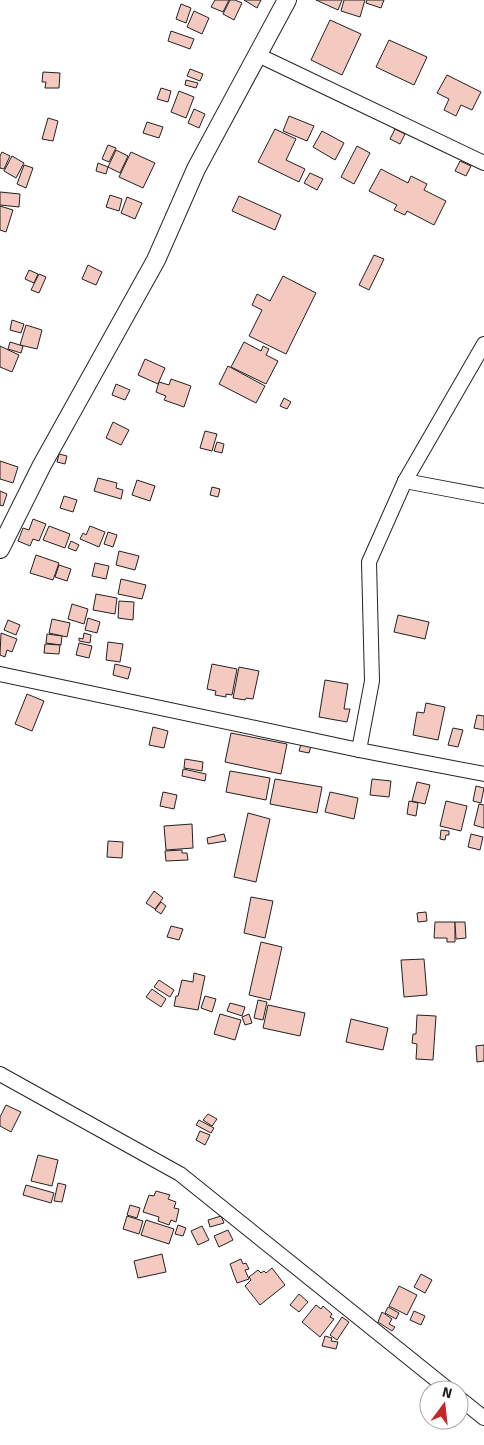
<svg xmlns="http://www.w3.org/2000/svg" width="484" height="1445" viewBox="0 0 484 1445" font-family="Signika,sans-serif">
  <style>
    .building { fill: #f3c9c0; stroke: #222 }
    .lines { fill: none; stroke-linecap: round; stroke-linejoin: round }
    .minor-casing { stroke: #222; stroke-width: 16 }
    .major-casing { stroke: #222; stroke-width: 20 }
    .minor { stroke: #fff; stroke-width: 14 }
    .major { stroke: #fff; stroke-width: 18 }
  </style>
  <rect width="100%" height="100%" fill="#fff"/>
  <g class="building">
    <path d="M215 0H229L223 12 211 7Z"/>
    <path d="M230 0H235L242 3 234 20 223 14Z"/>
    <path d="M244 0H261L257 8Z"/>
    <path d="M316 0H342L338 10Z"/>
    <path d="M344 0H365L360 17 341 11Z"/>
    <path d="M367 0H384L381 8 366 3Z"/>
    <path d="M181 4 191 8 186 23 176 19Z"/>
    <path d="M194 11 209 18 202 34 187 27Z"/>
    <path d="M330 20 361 34 342 75 311 60Z"/>
    <path d="M171 31 194 39 190 49 168 41Z"/>
    <path d="M389 40 427 57 414 85 376 67Z"/>
    <path d="M190 69 203 74 200 81 187 76Z"/>
    <path d="M43 72 60 73 59 88H45L46 82H42Z"/>
    <path d="M447 75 481 92 472 110 461 105 456 116 444 110 449 99 437 93Z"/>
    <path d="M186 80 198 83 196 88 185 85Z"/>
    <path d="M161 88 171 91 168 102 157 99Z"/>
    <path d="M179 91 194 97 186 118 171 112Z"/>
    <path d="M194 109 205 114 199 128 188 123Z"/>
    <path d="M289 116 314 126 307 141 283 131Z"/>
    <path d="M48 118 58 121 53 141 42 139Z"/>
    <path d="M147 122 163 127 159 138 143 133Z"/>
    <path d="M275 129 296 139 286 160 305 169 299 182 258 162Z"/>
    <path d="M395 129 405 134 400 144 390 139Z"/>
    <path d="M322 131 344 143 335 160 313 147Z"/>
    <path d="M108 145 116 148 109 162 102 159Z"/>
    <path d="M357 146 370 153 354 184 341 177Z"/>
    <path d="M116 150 128 156 120 173 108 167Z"/>
    <path d="M2 152 10 156 4 169 0 168V156Z"/>
    <path d="M131 152 155 163 143 188 119 177Z"/>
    <path d="M12 156 24 163 16 178 4 171Z"/>
    <path d="M460 161 471 166 466 176 455 171Z"/>
    <path d="M98 163 108 167 106 174 96 171Z"/>
    <path d="M24 165 33 168 26 188 17 184Z"/>
    <path d="M381 169 408 183 411 176 427 184 424 190 446 201 434 225 407 211 405 215 394 210 397 205 369 191Z"/>
    <path d="M310 173 323 179 317 190 304 183Z"/>
    <path d="M0 192 20 194 19 207 0 205Z"/>
    <path d="M110 195 122 199 119 211 106 207Z"/>
    <path d="M239 196 281 215 275 230 232 211Z"/>
    <path d="M127 197 142 203 135 219 121 213Z"/>
    <path d="M0 206 13 210 6 232 0 230Z"/>
    <path d="M374 255 384 259 369 290 359 285Z"/>
    <path d="M88 265 102 272 96 285 82 279Z"/>
    <path d="M29 270 38 274 34 283 25 279Z"/>
    <path d="M39 274 46 277 39 293 31 290Z"/>
    <path d="M283 276 316 293 286 354 249 336 262 310 252 305 257 294 270 301Z"/>
    <path d="M12 320 24 324 21 333 10 330Z"/>
    <path d="M26 325 42 330 37 349 20 345Z"/>
    <path d="M10 342 23 346 21 353 8 349Z"/>
    <path d="M244 342 261 351 263 346 269 349 266 355 278 361 266 384 231 367Z"/>
    <path d="M0 346 19 355 12 372 0 367Z"/>
    <path d="M145 359 165 368 158 384 138 375Z"/>
    <path d="M228 366 265 386 256 403 219 384Z"/>
    <path d="M171 379 191 386 184 407 164 400 166 396 156 392 159 382 169 385Z"/>
    <path d="M116 384 130 390 125 400 112 395Z"/>
    <path d="M284 398 291 402 287 409 280 406Z"/>
    <path d="M113 422 129 430 121 445 106 438Z"/>
    <path d="M205 431 217 434 212 451 200 448Z"/>
    <path d="M217 442 224 444 222 453 214 451Z"/>
    <path d="M59 454 67 456 65 464 57 462Z"/>
    <path d="M0 461 18 467 13 483 0 479Z"/>
    <path d="M98 478 117 483 116 488 123 490 121 499 94 491Z"/>
    <path d="M137 480 155 486 150 501 132 495Z"/>
    <path d="M212 487 220 489 218 497 210 495Z"/>
    <path d="M0 491 7 494 3 506 0 505Z"/>
    <path d="M64 496 77 500 73 512 60 508Z"/>
    <path d="M33 519 46 524 39 541 33 539 30 546 18 541 23 528 29 530Z"/>
    <path d="M49 526 70 534 65 548 43 540Z"/>
    <path d="M90 526 105 532 99 547 80 539 83 533 86 535Z"/>
    <path d="M108 532 117 535 113 547 104 544Z"/>
    <path d="M71 541 79 545 76 551 68 548Z"/>
    <path d="M119 551 139 556 135 570 116 565Z"/>
    <path d="M36 555 59 563 53 580 30 573Z"/>
    <path d="M95 563 109 566 106 579 92 576Z"/>
    <path d="M59 565 71 569 67 581 55 577Z"/>
    <path d="M121 579 146 585 142 599 118 594Z"/>
    <path d="M96 594 117 598 115 614 93 610Z"/>
    <path d="M119 601 134 602 133 620 118 618Z"/>
    <path d="M72 604 88 609 84 624 68 619Z"/>
    <path d="M398 615 429 622 425 639 394 632Z"/>
    <path d="M88 618 100 622 97 633 85 630Z"/>
    <path d="M52 619 70 623 67 637 49 633Z"/>
    <path d="M8 620 20 625 16 635 4 630Z"/>
    <path d="M1 633 17 639 12 652 7 650 5 657 0 655Z"/>
    <path d="M84 633 91 635 90 643 79 641V638L83 639Z"/>
    <path d="M47 634 62 636 61 645 46 643Z"/>
    <path d="M108 642 123 644 120 662 106 660Z"/>
    <path d="M79 643 92 646 89 658 76 655Z"/>
    <path d="M45 644 60 645 59 654 44 653Z"/>
    <path d="M115 664 131 668 128 679 113 675Z"/>
    <path d="M212 664 237 669 232 695 226 694V697L215 695 216 691 207 689Z"/>
    <path d="M239 667 259 671 253 699 246 698 245 700 233 698Z"/>
    <path d="M325 680 348 684 344 709H350L347 722 319 717Z"/>
    <path d="M27 694 44 701 32 731 15 724Z"/>
    <path d="M426 703 445 707 438 740 413 735 417 712 424 713Z"/>
    <path d="M477 715 484 716V730L474 728Z"/>
    <path d="M153 727 168 731 164 748 149 745Z"/>
    <path d="M453 728 463 730 458 747 448 745Z"/>
    <path d="M231 733 287 744 281 774 225 762Z"/>
    <path d="M301 744 311 746 309 753 299 751Z"/>
    <path d="M185 759 203 762 202 771 184 768Z"/>
    <path d="M183 769 206 774 205 781 182 776Z"/>
    <path d="M230 771 270 778 266 800 226 792Z"/>
    <path d="M275 779 322 787 317 813 270 804Z"/>
    <path d="M372 779 391 781 389 797 370 795Z"/>
    <path d="M417 782 430 785 425 804 412 801Z"/>
    <path d="M476 786 484 788 481 803 473 801Z"/>
    <path d="M163 792 177 795 174 809 160 806Z"/>
    <path d="M330 792 358 798 354 819 325 812Z"/>
    <path d="M409 801 418 803 416 816 407 814Z"/>
    <path d="M446 801 467 806 461 831 440 826Z"/>
    <path d="M479 804 484 805V828L474 825Z"/>
    <path d="M248 813 270 819 256 882 234 877Z"/>
    <path d="M192 824 193 848 166 850 164 826Z"/>
    <path d="M441 830 449 831V835H446L445 840 440 839Z"/>
    <path d="M224 834 226 841 208 844 207 838Z"/>
    <path d="M471 834 483 837 480 850 468 847Z"/>
    <path d="M108 841 123 842 122 858 107 857Z"/>
    <path d="M182 850V853H187L188 860 166 861 165 851Z"/>
    <path d="M154 891 163 898 155 909 146 903Z"/>
    <path d="M251 897 273 901 265 938 244 933Z"/>
    <path d="M161 902 166 906 161 914 155 910Z"/>
    <path d="M426 912 427 921 418 922 417 913Z"/>
    <path d="M435 922H455V942H447V938H434Z"/>
    <path d="M455 922H465L466 938 456 939Z"/>
    <path d="M171 926 183 929 179 940 167 937Z"/>
    <path d="M261 942 282 947 270 1000 249 995Z"/>
    <path d="M424 959 427 995 404 997 401 960Z"/>
    <path d="M194 973 205 976 198 1010 174 1006 176 996H178L182 980 193 982Z"/>
    <path d="M159 980 174 990 170 997 154 987Z"/>
    <path d="M152 989 166 999 161 1007 146 997Z"/>
    <path d="M205 996 216 999 212 1012 201 1008Z"/>
    <path d="M258 1000 267 1002 263 1020 254 1018Z"/>
    <path d="M230 1003 245 1007 242 1016 227 1011Z"/>
    <path d="M268 1005 305 1013 300 1036 263 1028Z"/>
    <path d="M220 1014 241 1020 235 1040 214 1034Z"/>
    <path d="M249 1014 252 1023 245 1025 242 1017Z"/>
    <path d="M417 1015 436 1016 433 1060 416 1059 417 1044 412 1043 413 1034H416Z"/>
    <path d="M351 1019 388 1028 383 1050 346 1042Z"/>
    <path d="M484 1045V1061L477 1062 476 1046Z"/>
    <path d="M6 1105 21 1112 11 1132 0 1126V1117Z"/>
    <path d="M208 1114 217 1119 212 1126 203 1120Z"/>
    <path d="M199 1120 214 1128 211 1133 196 1125Z"/>
    <path d="M200 1131 210 1135 205 1145 196 1140Z"/>
    <path d="M38 1155 58 1160 52 1186 31 1181Z"/>
    <path d="M58 1183 66 1185 62 1202 54 1201Z"/>
    <path d="M26 1185 54 1193 51 1203 23 1195Z"/>
    <path d="M156 1191 170 1195 168 1199 176 1202 174 1208 179 1209 176 1222 171 1220 169 1225 158 1221 159 1217 143 1212 149 1195 154 1196Z"/>
    <path d="M130 1205 140 1208 137 1218 127 1215Z"/>
    <path d="M127 1216 143 1221 139 1234 123 1229Z"/>
    <path d="M221 1216 224 1223 210 1227 208 1220Z"/>
    <path d="M146 1220 174 1229 169 1244 141 1235Z"/>
    <path d="M178 1225 186 1228 183 1236 175 1234Z"/>
    <path d="M202 1226 209 1240 198 1245 191 1231Z"/>
    <path d="M228 1230 233 1240 219 1247 214 1236Z"/>
    <path d="M162 1254 166 1272 138 1278 134 1261Z"/>
    <path d="M241 1259 243 1264 246 1263 249 1269 245 1270 249 1279 237 1283 230 1264Z"/>
    <path d="M272 1268 285 1285 260 1305 245 1286 251 1280 249 1277 258 1270 261 1273 264 1271 266 1273Z"/>
    <path d="M421 1274 432 1280 425 1293 414 1287Z"/>
    <path d="M399 1286 417 1295 407 1315 389 1306Z"/>
    <path d="M299 1294 308 1302 299 1312 290 1305Z"/>
    <path d="M316 1305 321 1309 323 1306 332 1314 330 1317 334 1319 320 1337 302 1322Z"/>
    <path d="M388 1307 399 1313 396 1319 385 1313Z"/>
    <path d="M414 1311 425 1316 421 1325 410 1320Z"/>
    <path d="M382 1312 392 1319 389 1324 395 1327 392 1331 378 1322Z"/>
    <path d="M342 1317 349 1322 337 1340 330 1335Z"/>
    <path d="M325 1336 332 1338 331 1341 338 1342 336 1349 322 1346Z"/>
  </g>
  <g class="lines">
    <g class="minor-casing">
      <g id="minor">
        <path d="M258 55 484 163"/>
        <path d="M405 481 484 496"/>
        <path d="M0 674 359 750 484 774"/>
        <path d="M359 750 372 681 369 562 405 481 484 344"/>
        <path d="M0 1074 180 1174 449 1390"/>
        <path d="M459 1398 484 1418"/>
      </g>
    </g>
    <g class="major-casing">
      <path id="major" d="M0 549 42 465 156 260 196 169 287 0"/>
    </g>
    <use href="#minor" class="minor"/>
    <use href="#major" class="major"/>
  </g>
  <g transform="translate(444 1405) rotate(15)"><circle r="24" fill="#ffffff" stroke="#a7a7a7"/>
  <path d="M0-4L9 19L0 12L-9 19Z" fill="#c62828"/>
  <text y="-8" font-size="14" font-weight="bold" text-anchor="middle" fill="#222222">N</text>
  </g>
</svg>
